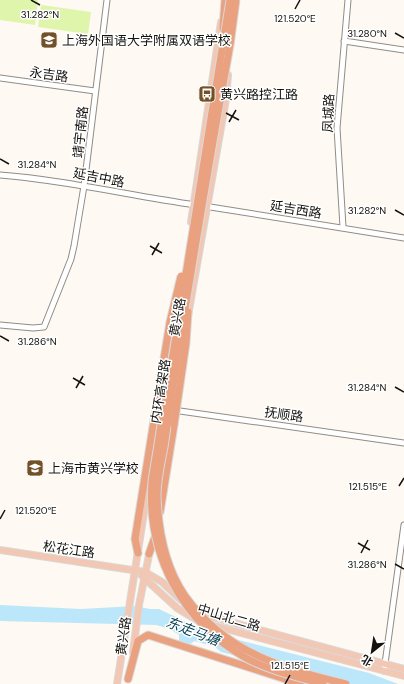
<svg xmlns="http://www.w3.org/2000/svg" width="404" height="684" viewBox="0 0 404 684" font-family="'DM Sans','Noto Sans SC',sans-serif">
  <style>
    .green { fill: #dff5ab }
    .water { fill: #bce7fa }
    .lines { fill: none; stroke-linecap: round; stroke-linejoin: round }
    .minor-casing { stroke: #918d86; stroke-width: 7 }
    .major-casing { stroke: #d9d9d9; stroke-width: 8 }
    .highway-casing { stroke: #d9d9d9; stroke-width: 9 }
    .minor { stroke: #fff; stroke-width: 5 }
    .major { stroke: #f2c7b3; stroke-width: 6 }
    .highway { stroke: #eaa180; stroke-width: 7 }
    .highway-bridge-casing { stroke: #d9d9d9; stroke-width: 9; stroke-linecap: butt }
    .highway-bridge { stroke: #eaa180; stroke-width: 7 }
    .ticks { fill: none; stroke: #141310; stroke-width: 1.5 }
    .labels { text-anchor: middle; stroke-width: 3; stroke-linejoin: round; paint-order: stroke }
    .poi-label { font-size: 13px; fill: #141310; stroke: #fff; text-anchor: start }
    .street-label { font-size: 13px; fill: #141310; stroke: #fff }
    .water-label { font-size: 14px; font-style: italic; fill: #013c4f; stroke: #fff }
    .ticks-label { font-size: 10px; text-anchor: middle; fill: #141310; stroke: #fff; stroke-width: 3; stroke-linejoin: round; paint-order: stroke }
  </style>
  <rect width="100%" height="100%" fill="#fef9f2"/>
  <g class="green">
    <path d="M0 0H38L35 25 0 20Z"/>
    <path d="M41 5 91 12 88 34 38 27Z"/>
  </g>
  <path class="water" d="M0 605 81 609 135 606 150 609H159L207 632 369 673 398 684H347L221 652 215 647 195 641 190 644 179 641V635L170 629 156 625 0 621Z"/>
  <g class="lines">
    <g class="minor-casing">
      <g id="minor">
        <path d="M344 41 404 50"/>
        <path d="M0 78 95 91"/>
        <path d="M0 175C66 180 131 196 196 205"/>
        <path d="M204 206 404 238"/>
        <path d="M343 227 337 128 348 0"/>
        <path d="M0 325 33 328 44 327 71 259 74 246 84 186 107 0"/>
        <path d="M173 410 404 443"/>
        <path d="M384 671 404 525"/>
      </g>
    </g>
    <g class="major-casing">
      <g id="major">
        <path d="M191 222 221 22"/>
        <path d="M188 316 226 99 228 75"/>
        <path d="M161 486 164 462"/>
        <path d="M0 550 145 572 162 582 181 600"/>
        <path d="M142 576 177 608 200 622"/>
        <path d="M201 614 404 669"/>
        <path d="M211 625 404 676"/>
        <path d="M133 652 139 605 150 550"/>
        <path d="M117 684 176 310"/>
      </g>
    </g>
    <g class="highway-casing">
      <g id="highway">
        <path d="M223 28 225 0"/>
        <path d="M160 512 174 425"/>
        <path d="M138 553 135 539 161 377"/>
        <path d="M149 554 156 534"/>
        <path d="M128 679 138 641 148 635 301 684"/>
      </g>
    </g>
    <use href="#minor" class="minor"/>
    <use href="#major" class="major"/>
    <use href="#highway" class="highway"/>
    <g class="highway-bridge-casing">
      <g id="highway-bridge">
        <path d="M236 0 230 45C211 151 193 258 176 365 172 392 168 420 164 447 161 463 157 479 157 495 158 530 165 567 185 596 226 653 282 668 346 684"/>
        <path d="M178 324 230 0"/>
        <path d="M176 336C171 368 165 400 160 431 158 448 154 465 152 482 147 555 182 622 246 658 270 671 298 677 323 684"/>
        <path d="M161 377 170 322 181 276"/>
        <path d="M174 425 186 343 188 312"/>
      </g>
    </g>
    <use href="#highway-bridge" class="highway-bridge"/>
  </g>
  <path class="ticks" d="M31 0 40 5M295 9 300 0M395 33 404 38M226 113 239 120M229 122 236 110M0 159 9 164M395 210 404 215M150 246 162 253M152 255 159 243M0 336 9 341M73 378 85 385M395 387 404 392M76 388 83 376M399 486 404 478M0 519 5 510M358 543 370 550M361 553 368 540M395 564 404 569M285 684 290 675"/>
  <defs>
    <g id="school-square" transform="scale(0.9)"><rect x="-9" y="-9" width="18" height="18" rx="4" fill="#725128" stroke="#fff"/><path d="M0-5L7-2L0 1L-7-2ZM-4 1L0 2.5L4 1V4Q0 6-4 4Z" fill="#fff"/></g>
    <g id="bus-square" transform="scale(0.9)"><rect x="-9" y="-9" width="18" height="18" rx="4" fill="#725128" stroke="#fff"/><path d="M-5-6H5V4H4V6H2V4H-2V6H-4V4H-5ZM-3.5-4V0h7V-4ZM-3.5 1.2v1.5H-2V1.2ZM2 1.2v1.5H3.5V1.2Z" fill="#fff"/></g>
  </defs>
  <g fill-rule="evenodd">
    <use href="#school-square" x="49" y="40"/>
    <use href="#bus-square" x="207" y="94"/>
    <use href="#school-square" x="35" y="468"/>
  </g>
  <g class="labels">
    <g class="poi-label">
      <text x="62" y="45">上海外国语大学附属双语学校</text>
      <text x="220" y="99">黄兴路控江路</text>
      <text x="48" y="473">上海市黄兴学校</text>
    </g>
    <g class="street-label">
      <text transform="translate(49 74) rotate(8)" y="5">永吉路</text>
      <text transform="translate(328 113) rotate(-88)" y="5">凤城路</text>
      <text transform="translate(80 132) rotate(-84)" y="5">靖宇南路</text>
      <text transform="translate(99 177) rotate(11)" y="5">延吉中路</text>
      <text transform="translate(296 209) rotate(9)" y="5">延吉西路</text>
      <text transform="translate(177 317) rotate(-80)" y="5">黄兴路</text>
      <text transform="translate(160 391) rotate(-81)" y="5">内环高架路</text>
      <text transform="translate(284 414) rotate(8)" y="5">抚顺路</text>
      <text transform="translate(69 549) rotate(8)" y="5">松花江路</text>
      <text transform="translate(229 617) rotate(17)" y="5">中山北二路</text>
      <text transform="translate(123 636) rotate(-82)" y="5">黄兴路</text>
    </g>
    <g class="water-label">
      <text transform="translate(193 631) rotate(21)" y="5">东走马塘</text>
    </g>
  </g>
  <g class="ticks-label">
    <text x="40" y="18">31.282°N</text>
    <text x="295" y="22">121.520°E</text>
    <text x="367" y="37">31.280°N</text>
    <text x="37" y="168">31.284°N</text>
    <text x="367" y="214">31.282°N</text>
    <text x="37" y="345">31.286°N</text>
    <text x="367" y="391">31.284°N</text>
    <text x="368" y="490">121.515°E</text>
    <text x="36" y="514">121.520°E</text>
    <text x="367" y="568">31.286°N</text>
    <text x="290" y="669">121.515°E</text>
  </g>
  <g transform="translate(372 652) rotate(210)" stroke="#ffffff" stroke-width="3" paint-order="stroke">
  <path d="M0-3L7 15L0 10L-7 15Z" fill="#141310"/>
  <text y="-6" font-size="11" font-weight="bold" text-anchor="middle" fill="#141310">北</text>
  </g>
</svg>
